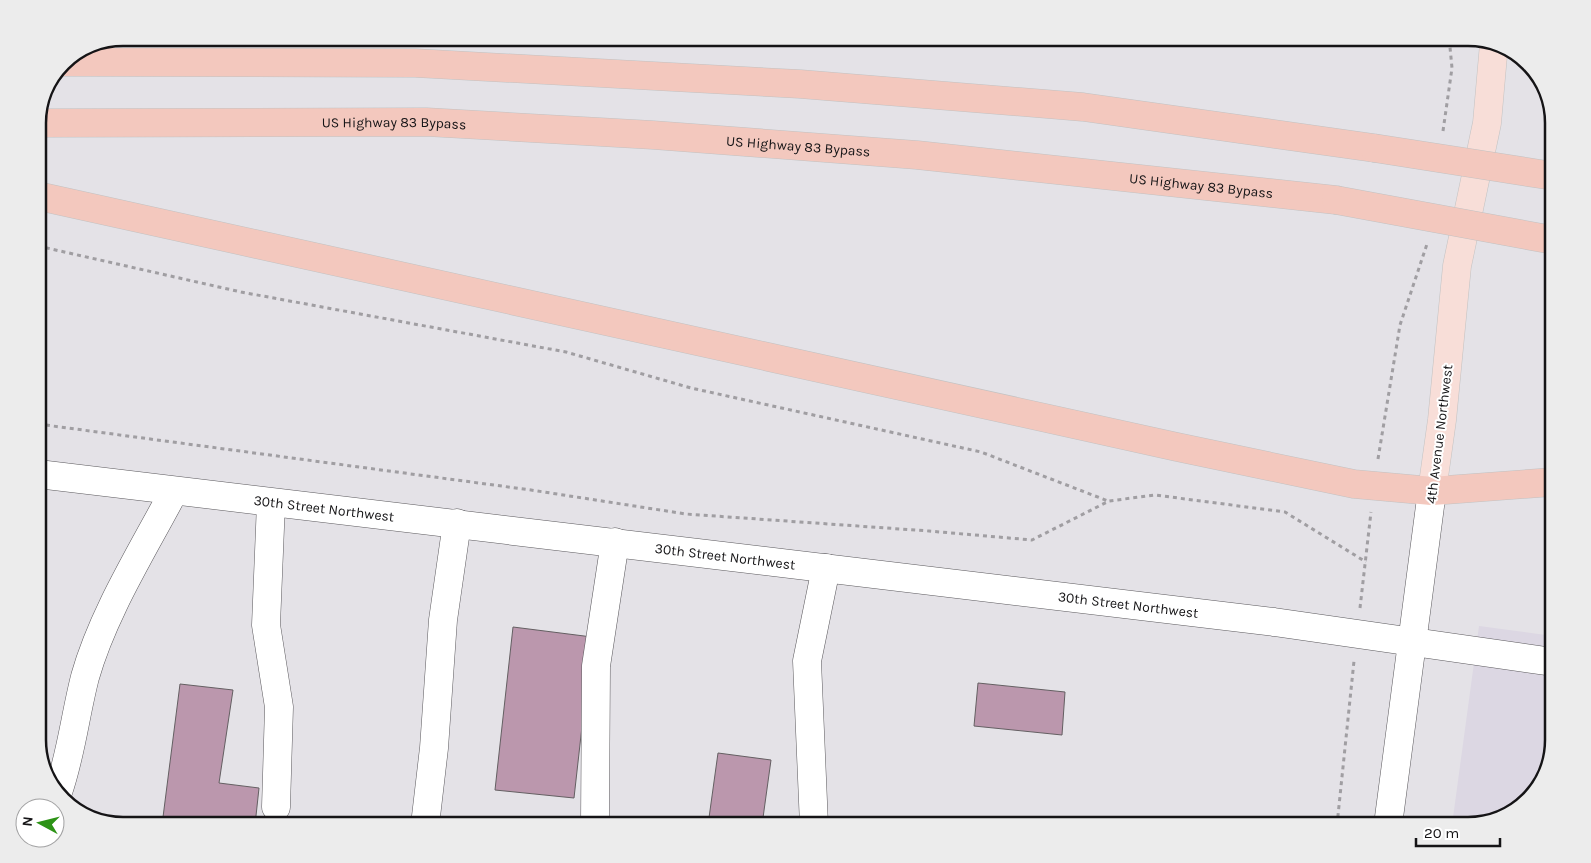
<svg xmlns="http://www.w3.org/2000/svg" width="1591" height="863" viewBox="0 0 1591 863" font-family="Karla,sans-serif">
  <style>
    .built { fill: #dcd7e3 }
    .building { fill: #bb97ad; stroke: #645f62 }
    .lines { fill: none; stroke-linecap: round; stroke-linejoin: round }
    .minor-casing { stroke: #5b595d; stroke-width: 29 }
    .major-casing { stroke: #c2c2c2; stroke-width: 29 }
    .highway-casing { stroke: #c2c2c2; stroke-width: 29 }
    .path { stroke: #a09ea2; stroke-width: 3; stroke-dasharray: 4 4; stroke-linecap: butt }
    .minor { stroke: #fff; stroke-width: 28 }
    .major { stroke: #f8ded8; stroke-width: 28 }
    .highway { stroke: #f3c8be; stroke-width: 28 }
    .highway-bridge-casing { stroke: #c2c2c2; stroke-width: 29; stroke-linecap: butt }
    .highway-bridge { stroke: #f3c8be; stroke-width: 28 }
    .labels { text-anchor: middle; stroke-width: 4; stroke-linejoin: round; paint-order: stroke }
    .street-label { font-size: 14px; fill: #151416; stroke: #fff }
    .rim { fill: none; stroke: #151416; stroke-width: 2.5 }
  </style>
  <rect width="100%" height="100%" fill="#e4e2e7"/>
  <path class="built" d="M1479 626 1553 636V740L1545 778 1511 814 1468 825H1452Z"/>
  <g class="building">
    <path d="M513 627 592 637 574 798 495 790Z"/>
    <path d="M38 652H45L38 717Z"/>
    <path d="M978 683 1065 692 1062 735 974 726Z"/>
    <path d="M180 684 233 690 219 783 259 788 255 825H162Z"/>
    <path d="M718 753 771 760 762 825H708Z"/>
    <path d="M493 820 550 825H492Z"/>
  </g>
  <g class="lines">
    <g class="minor-casing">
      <g id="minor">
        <path id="s1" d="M38 474 1274 622 1553 662"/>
        <path d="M271 503 266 625 279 707 276 807"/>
        <path d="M58 792C71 755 75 716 85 677 103 613 143 550 174 491"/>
        <path d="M425 825 434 748 443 620 457 523"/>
        <path d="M595 825 596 666 615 542"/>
        <path d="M814 825 807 661 826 568"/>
        <path d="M1388 825 1432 491"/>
      </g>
    </g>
    <g class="major-casing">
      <path id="major" d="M1432 491 1442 420 1457 266 1487 123 1494 44"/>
    </g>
    <g class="highway-casing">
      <g id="highway">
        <path d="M63 62 415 63 800 84 1083 107 1374 148"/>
        <path id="s2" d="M38 123 426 122 653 135 917 155 1336 200"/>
        <path d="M38 196 1177 447 1354 484 1432 491 1553 482"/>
      </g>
    </g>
    <g class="path">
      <path d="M1443 131 1452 68 1449 37"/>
      <path d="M38 246 241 292 566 352 691 388 981 452 1108 501"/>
      <path d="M38 424 531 490 686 514 929 531 1032 540 1109 501 1155 495 1285 512 1366 562"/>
      <path d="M1378 459 1400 325 1427 244"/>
      <path d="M1360 608 1371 512"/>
      <path d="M1337 825 1354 661"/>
    </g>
    <use href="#minor" class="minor"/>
    <use href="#major" class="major"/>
    <use href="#highway" class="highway"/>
    <g class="highway-bridge-casing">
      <g id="highway-bridge">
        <path d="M1374 148 1553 176"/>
        <path d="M1336 200 1553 240"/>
      </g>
    </g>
    <use href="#highway-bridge" class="highway-bridge"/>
  </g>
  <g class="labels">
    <g class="street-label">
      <text dy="5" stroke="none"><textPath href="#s2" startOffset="356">US Highway 83 Bypass</textPath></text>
      <text dy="5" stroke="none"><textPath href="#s2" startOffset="761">US Highway 83 Bypass</textPath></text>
      <text dy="5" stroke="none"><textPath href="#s2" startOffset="1166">US Highway 83 Bypass</textPath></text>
      <text transform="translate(1439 434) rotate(-83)" y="5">4th Avenue Northwest</text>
      <text dy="5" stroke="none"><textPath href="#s1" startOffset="288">30th Street Northwest</textPath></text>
      <text dy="5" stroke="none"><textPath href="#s1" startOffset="692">30th Street Northwest</textPath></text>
      <text dy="5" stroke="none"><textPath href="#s1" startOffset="1098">30th Street Northwest</textPath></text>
    </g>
  </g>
  <path d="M0 0H1591V863H0ZM123 46H1468A77 77 0 0 1 1545 123V740A77 77 0 0 1 1468 817H123A77 77 0 0 1 46 740V123A77 77 0 0 1 123 46Z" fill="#ececec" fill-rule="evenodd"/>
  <path class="rim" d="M123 46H1468A77 77 0 0 1 1545 123V740A77 77 0 0 1 1468 817H123A77 77 0 0 1 46 740V123A77 77 0 0 1 123 46Z"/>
  <g transform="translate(40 823) rotate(277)"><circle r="24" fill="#ffffff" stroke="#a1a1a2"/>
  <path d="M0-4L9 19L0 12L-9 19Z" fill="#2d9316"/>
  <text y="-8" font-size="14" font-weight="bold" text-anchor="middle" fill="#151416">N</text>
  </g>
  <path d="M1416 838v8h84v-8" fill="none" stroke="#151416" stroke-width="2.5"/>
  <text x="1424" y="838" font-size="15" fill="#151416" stroke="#ffffff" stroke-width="4" paint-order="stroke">20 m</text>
</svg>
